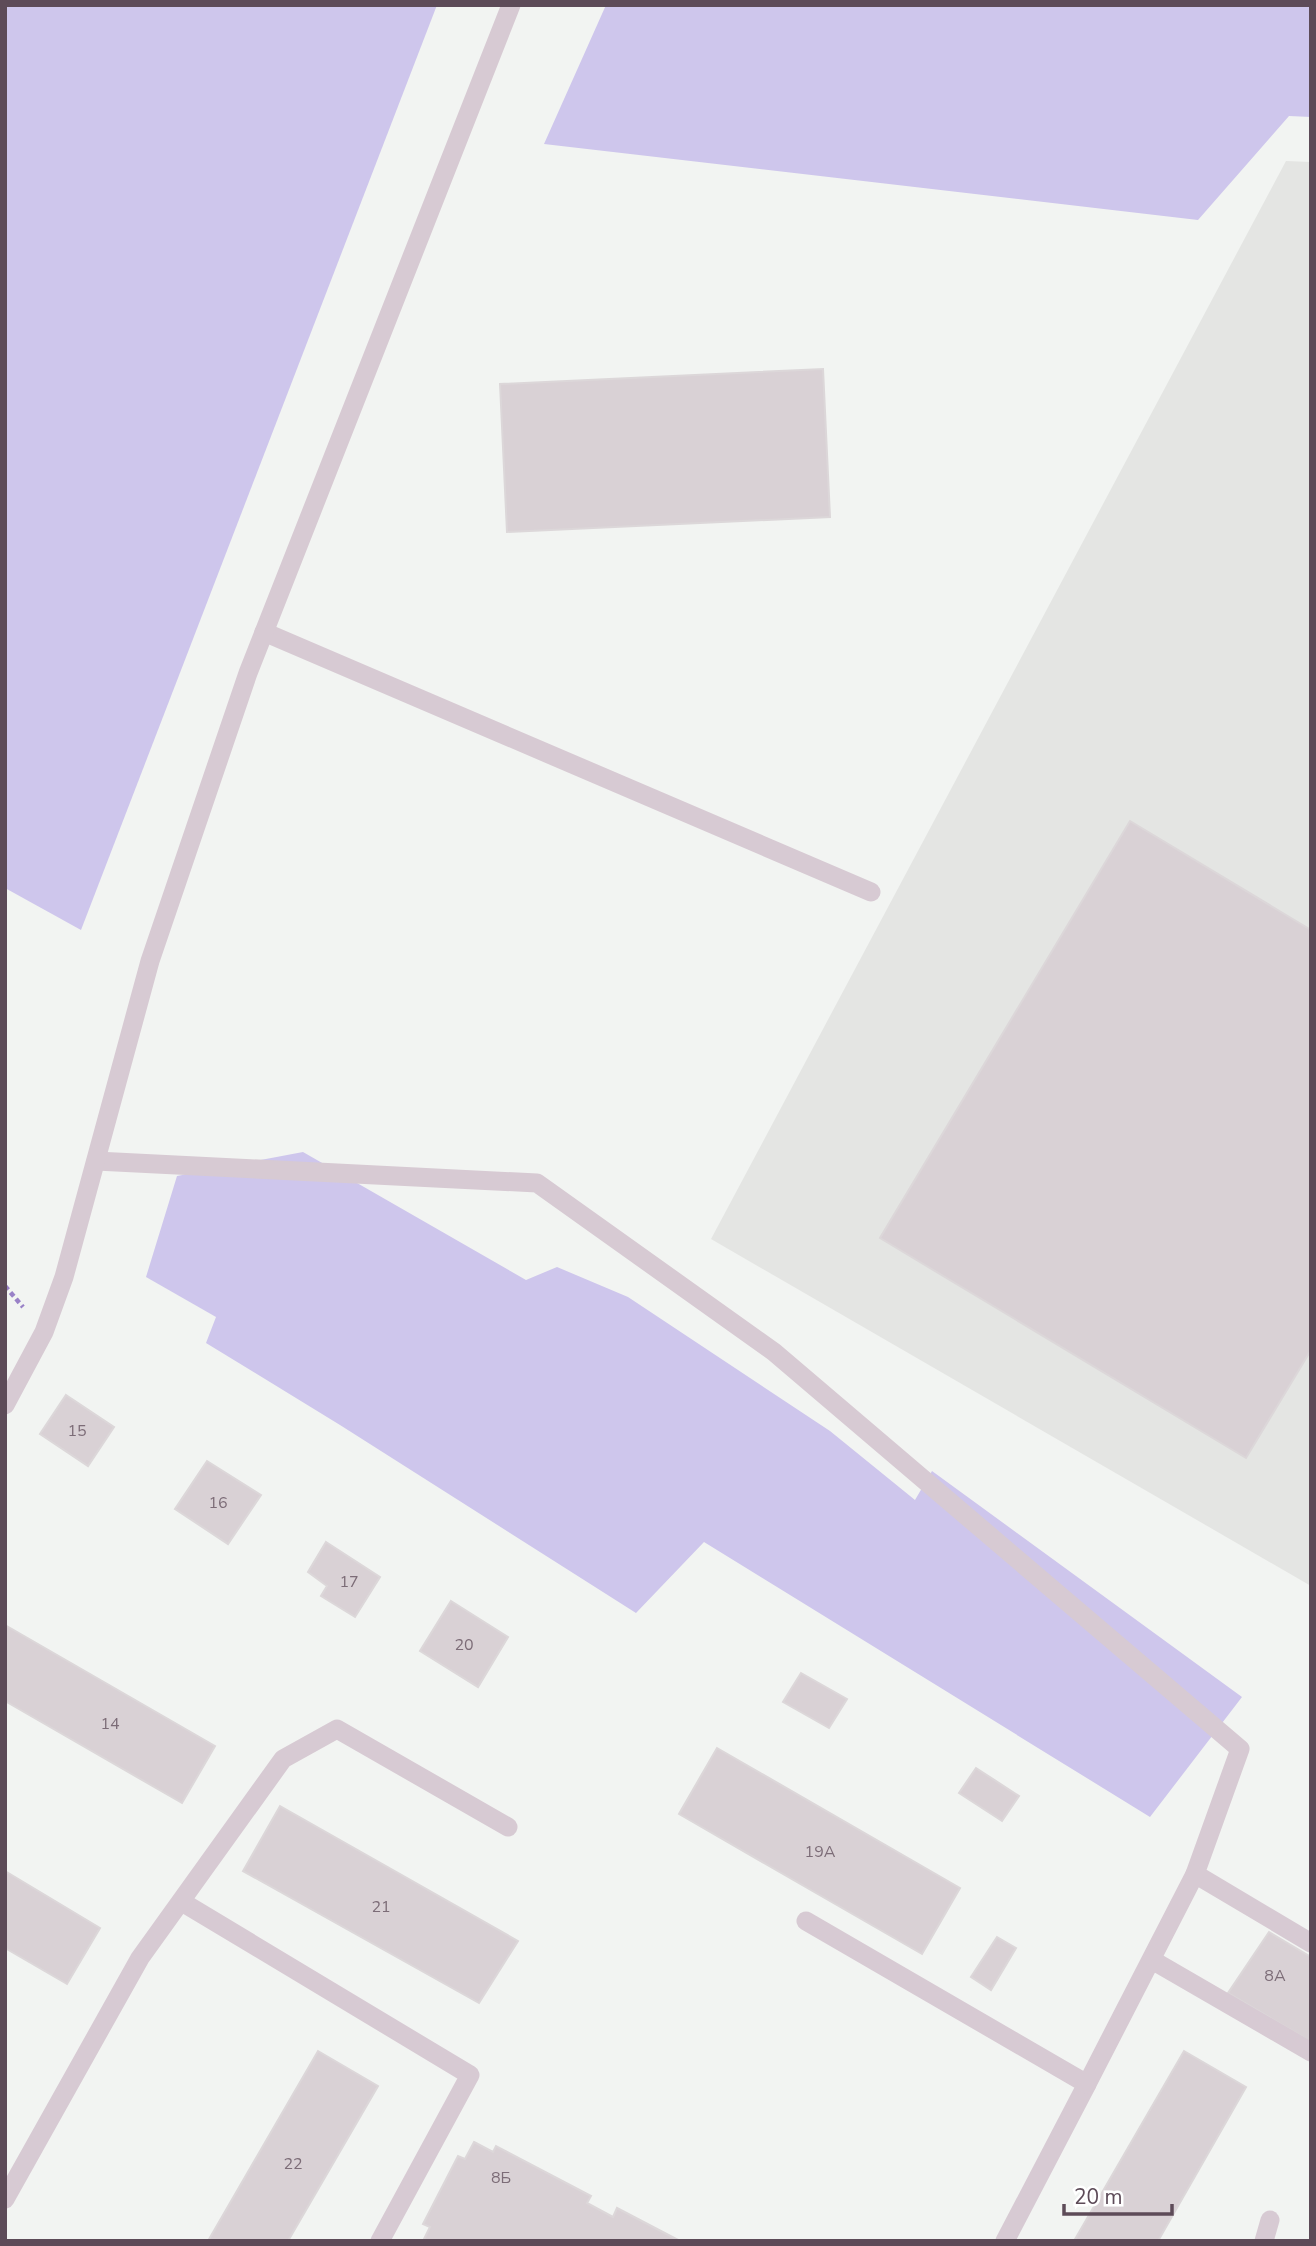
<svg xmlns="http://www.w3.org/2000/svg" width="1316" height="2246" viewBox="0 0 1316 2246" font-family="'Nunito Sans',sans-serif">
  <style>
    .education { fill: #e4e5e3 }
    .green { fill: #cec6ec }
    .building { fill: #d9d1d5; stroke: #dcd7d9; stroke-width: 2 }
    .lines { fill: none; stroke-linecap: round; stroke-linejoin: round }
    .path { stroke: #9981c7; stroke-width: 4.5; stroke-dasharray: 5 3.5; stroke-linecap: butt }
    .lane { stroke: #d7cad3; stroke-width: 19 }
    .labels { text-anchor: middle; stroke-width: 5; stroke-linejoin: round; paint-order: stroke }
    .number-label { font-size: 16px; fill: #7c6c77 }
  </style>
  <rect width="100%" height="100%" fill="#f2f4f2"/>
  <path class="education" d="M1286 161 1311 162V1586L711 1239Z"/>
  <g class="green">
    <path d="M5 5H437L81 930 5 888Z"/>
    <path d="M606 5H1311V117L1289 116 1198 220 544 144Z"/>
    <path d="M303 1152 526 1280 557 1267 628 1297 830 1431 915 1500 932 1471 1242 1697 1150 1817 704 1542 636 1613 340 1425 206 1343 216 1317 146 1277 177 1176Z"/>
  </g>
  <g class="building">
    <path d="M823 369 830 517 507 532 500 384Z"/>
    <path d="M1130 821 1311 930V1350L1246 1458 880 1238Z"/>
    <path d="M66 1395 114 1427 88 1466 40 1434Z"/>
    <path d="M207 1461 261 1495 228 1544 175 1509Z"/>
    <path d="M326 1542 380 1577 355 1617 321 1596 327 1586 308 1572Z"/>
    <path d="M451 1601 508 1637 478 1687 420 1651Z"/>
    <path d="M5 1625 215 1746 182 1803 5 1701Z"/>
    <path d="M801 1673 847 1699 829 1728 783 1702Z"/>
    <path d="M717 1748 960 1888 922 1954 679 1814Z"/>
    <path d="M976 1768 1019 1796 1002 1821 959 1793Z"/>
    <path d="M280 1806 518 1941 479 2003 243 1871Z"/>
    <path d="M5 1871 100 1928 67 1984 5 1948Z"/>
    <path d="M1269 1932 1311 1957V2042L1228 1993Z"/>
    <path d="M997 1937 1016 1948 991 1990 971 1977Z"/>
    <path d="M318 2051 378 2086 288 2241H208Z"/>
    <path d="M1184 2051 1246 2087 1158 2241H1074Z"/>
    <path d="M474 2142 493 2152 496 2146 591 2196 587 2203 613 2217 617 2208 680 2241H423L430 2227 423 2224 458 2156 465 2159Z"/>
  </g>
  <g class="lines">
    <path class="path" d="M5 1286 23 1307"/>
    <g class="lane">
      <path d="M264 632 871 892"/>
      <path d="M96 1161 537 1183 774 1352 1240 1749 1195 1874 1311 1943"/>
      <path d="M5 1405 44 1332 64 1277 150 961 248 673 511 5"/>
      <path d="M182 1902 470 2075 380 2241"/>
      <path d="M806 1921 1087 2084 1005 2241"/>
      <path d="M1152 1960 1311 2052"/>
      <path d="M1087 2084 1195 1874"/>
      <path d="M5 2199 140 1958 283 1759 337 1729 508 1827"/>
      <path d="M1264 2241 1270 2220"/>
    </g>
  </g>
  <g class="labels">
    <g class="number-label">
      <text x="77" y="1436">15</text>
      <text x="218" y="1508">16</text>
      <text x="349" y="1587">17</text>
      <text x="464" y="1650">20</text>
      <text x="110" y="1729">14</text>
      <text x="820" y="1857">19А</text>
      <text x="381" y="1912">21</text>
      <text x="1275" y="1981">8А</text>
      <text x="293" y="2169">22</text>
      <text x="501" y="2183">8Б</text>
    </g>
  </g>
  <rect width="1316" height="2246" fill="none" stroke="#5d4b58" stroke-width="14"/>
  <path d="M1064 2204v10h108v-10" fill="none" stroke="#5d4b58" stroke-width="3.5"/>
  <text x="1074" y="2204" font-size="21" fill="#5d4b58" stroke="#ffffff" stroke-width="5" paint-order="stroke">20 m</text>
</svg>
